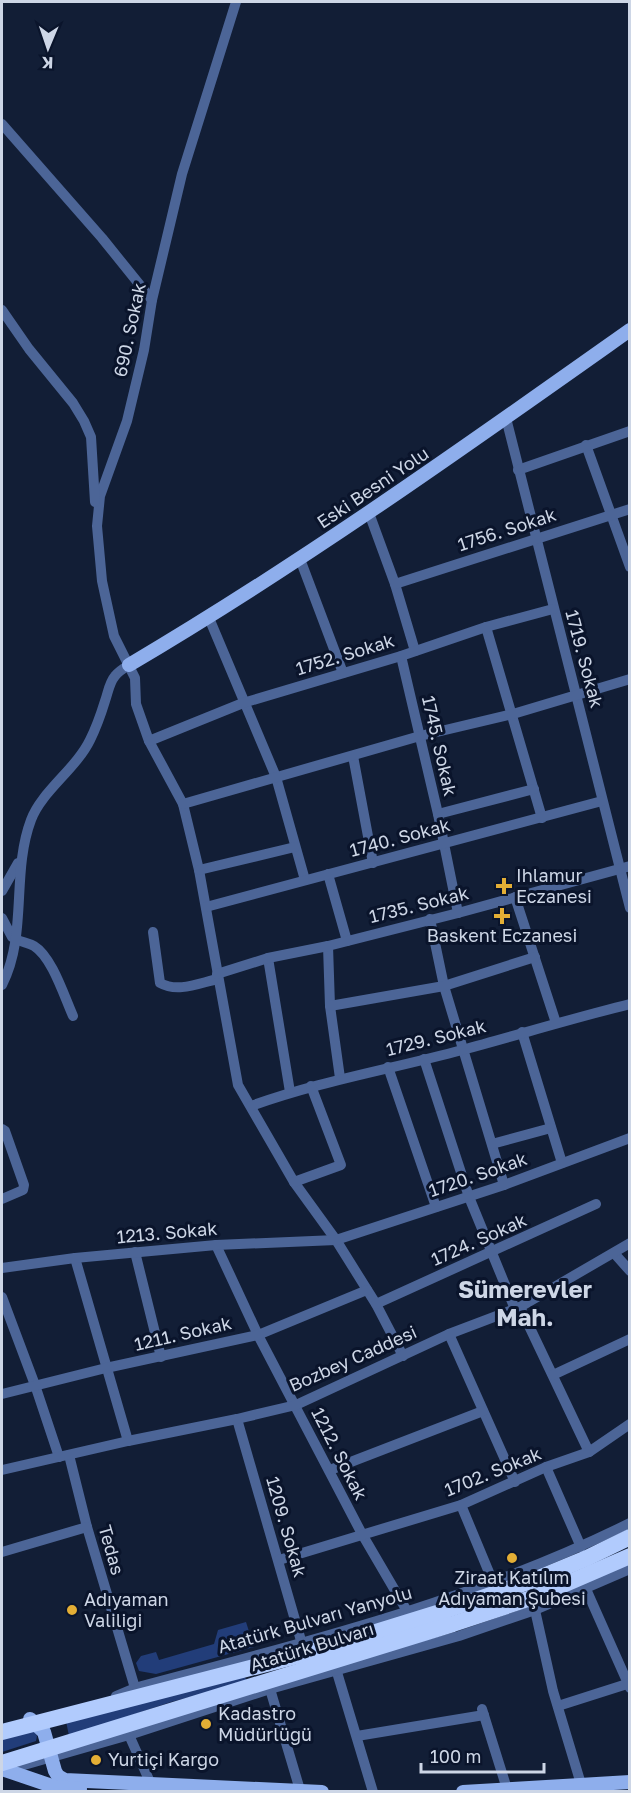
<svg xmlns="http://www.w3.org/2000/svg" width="631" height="1793" viewBox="0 0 631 1793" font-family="'Golos Text',sans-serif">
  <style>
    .green { fill: #223d79 }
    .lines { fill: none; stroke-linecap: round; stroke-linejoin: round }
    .minor { stroke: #4c6597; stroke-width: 10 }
    .major { stroke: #8eaeec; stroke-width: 14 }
    .highway { stroke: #b1cbfd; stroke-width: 16 }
    .poi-dot { fill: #e3ae35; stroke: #0a142b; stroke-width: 2 }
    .labels { text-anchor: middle; stroke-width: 6; stroke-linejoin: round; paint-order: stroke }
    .street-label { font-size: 18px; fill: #cdd6e6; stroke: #0a142b }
    .poi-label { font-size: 18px; fill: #cdd6e6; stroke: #0a142b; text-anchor: start }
    .district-label { font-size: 24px; font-weight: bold; fill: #cdd6e6; stroke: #0a142b }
  </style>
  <rect width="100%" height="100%" fill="#121e36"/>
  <g class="green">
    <path d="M246 1622 254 1647 156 1674 139 1671 136 1663 141 1656 156 1652 159 1660 214 1644 218 1630Z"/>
    <path d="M245 1677 247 1682 171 1702 69 1736 66 1721Z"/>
    <path d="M32 1729 37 1736 36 1741 2 1752V1740Z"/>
  </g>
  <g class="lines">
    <g class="minor">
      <path d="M236 2 182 174 152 300 144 350 127 421 100 496 97 526 102 581 114 636 135 678 136 704 149 741 183 804 199 870 238 1085 294 1182 336 1240 376 1304 403 1356"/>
      <path d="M2 124 102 238 152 300"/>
      <path d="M2 310 29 349 73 403 84 421 91 437 95 502"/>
      <path d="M506 418 630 908"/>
      <path d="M586 445 630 567"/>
      <path d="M518 470 630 431"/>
      <path d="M369 513 395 584 415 651"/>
      <path d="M300 559 343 673"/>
      <path d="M395 584 630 509"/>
      <path d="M209 618 276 777 305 880"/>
      <path d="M486 627 542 818"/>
      <path d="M401 656 438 814 458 913"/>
      <path d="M149 741 243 703 401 656 486 627 553 609"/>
      <path d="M353 756 373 863"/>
      <path d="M183 804 420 736 513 714 630 679"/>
      <path d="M438 814 534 789"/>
      <path d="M199 870 295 847"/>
      <path d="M328 874 347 941"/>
      <path d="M2 891 18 863"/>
      <path d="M515 897 556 1023"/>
      <path d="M206 907 602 801"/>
      <path d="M2 918 12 937C19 942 27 942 34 946 52 957 64 996 73 1016"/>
      <path d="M430 919 444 986 504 1185"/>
      <path d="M153 932 160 983C178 993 199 983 218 979"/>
      <path d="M328 946 330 1006 340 1078"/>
      <path d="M268 958 290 1092"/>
      <path d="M217 974 268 958 328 946 458 913 630 866"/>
      <path d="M2 985C28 934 11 873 31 820 41 792 76 769 90 740 96 728 101 714 105 701 108 693 109 683 115 676 118 672 124 668 129 665"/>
      <path d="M330 1006 444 986 535 957"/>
      <path d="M522 1032 562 1163"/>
      <path d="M424 1059 469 1197 515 1309"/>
      <path d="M388 1067 436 1207"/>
      <path d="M251 1106C320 1081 392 1069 462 1050 518 1035 573 1018 630 1004"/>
      <path d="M2 1129 5 1131 24 1185 23 1190 2 1199"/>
      <path d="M492 1144 551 1128"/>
      <path d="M294 1182 341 1165 311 1086"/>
      <path d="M216 1245 258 1335 362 1534 407 1611"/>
      <path d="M135 1252 161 1357"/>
      <path d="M614 1253 630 1271"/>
      <path d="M75 1258 128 1441"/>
      <path d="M2 1268 75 1258 216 1245 336 1240 504 1185 630 1138"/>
      <path d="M2 1297 35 1385 59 1457"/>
      <path d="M376 1304 596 1204"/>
      <path d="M520 1307 589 1452"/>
      <path d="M449 1334 515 1482"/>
      <path d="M553 1375 630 1339"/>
      <path d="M2 1394 106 1368 258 1335 367 1290"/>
      <path d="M237 1419 302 1644"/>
      <path d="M69 1455 87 1527 135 1688"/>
      <path d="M546 1467 581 1547"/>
      <path d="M2 1470 128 1441 237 1419 296 1405 449 1334 520 1307 630 1243"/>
      <path d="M330 1470 483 1411"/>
      <path d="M461 1505 493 1582"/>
      <path d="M2 1552 87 1527"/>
      <path d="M279 1560 461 1505 546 1467 589 1452 630 1424"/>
      <path d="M586 1589 630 1688"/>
      <path d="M535 1610 553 1691 581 1784"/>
      <path d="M336 1669 373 1792"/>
      <path d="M270 1689 300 1790"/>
      <path d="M116 1696 135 1688C303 1643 473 1601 630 1523"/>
      <path d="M558 1706 630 1683"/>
      <path d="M482 1709 507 1789"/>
      <path d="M129 1735 150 1782"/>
      <path d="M357 1736 484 1715"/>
      <path d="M10 1769 129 1735 270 1689 459 1636 535 1610 630 1569"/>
      <path d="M152 1792V1791"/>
    </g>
    <g class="major">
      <path d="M129 665C302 563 466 446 630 330"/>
      <path d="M30 1719 44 1732 55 1771 58 1776 65 1780 322 1792"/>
      <path d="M2 1769 55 1787 80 1789"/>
      <path d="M463 1792 630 1782"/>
    </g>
    <g class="highway">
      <path d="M2 1732 305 1654 447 1610 534 1580 587 1558 630 1537"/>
      <path d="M2 1763 453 1624 540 1595 630 1556"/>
    </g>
  </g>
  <g class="poi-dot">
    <path d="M501 877h6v6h6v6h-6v6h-6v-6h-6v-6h6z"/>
    <path d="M499 907h6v6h6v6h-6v6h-6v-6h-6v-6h6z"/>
    <circle cx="512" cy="1558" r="6"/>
    <circle cx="72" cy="1610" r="6"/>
    <circle cx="206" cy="1724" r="6"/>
    <circle cx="96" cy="1760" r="6"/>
  </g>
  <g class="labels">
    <g class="street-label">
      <text transform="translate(130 330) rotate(-78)" y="6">690. Sokak</text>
      <text transform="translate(373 488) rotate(-34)" y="6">Eski Besni Yolu</text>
      <text transform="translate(507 530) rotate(-18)" y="6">1756. Sokak</text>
      <text transform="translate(345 655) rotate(-17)" y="6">1752. Sokak</text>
      <text transform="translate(584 659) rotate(75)" y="6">1719. Sokak</text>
      <text transform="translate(439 746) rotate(77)" y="6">1745. Sokak</text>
      <text transform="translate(400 838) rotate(-15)" y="6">1740. Sokak</text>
      <text transform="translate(419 905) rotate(-14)" y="6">1735. Sokak</text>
      <text transform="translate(436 1038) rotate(-14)" y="6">1729. Sokak</text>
      <text transform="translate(478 1175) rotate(-19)" y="6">1720. Sokak</text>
      <text transform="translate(167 1233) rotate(-5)" y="6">1213. Sokak</text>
      <text transform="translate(479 1240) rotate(-24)" y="6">1724. Sokak</text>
      <text transform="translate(183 1334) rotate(-13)" y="6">1211. Sokak</text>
      <text transform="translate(353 1359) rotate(-24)" y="6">Bozbey Caddesi</text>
      <text transform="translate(339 1454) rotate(63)" y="6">1212. Sokak</text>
      <text transform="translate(493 1472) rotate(-22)" y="6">1702. Sokak</text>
      <text transform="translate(286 1527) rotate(74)" y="6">1209. Sokak</text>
      <text transform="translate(111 1550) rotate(74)" y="6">Tedas</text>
      <text transform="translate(315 1620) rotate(-16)" y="6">Atatürk Bulvarı Yanyolu</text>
      <text transform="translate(312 1647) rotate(-17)" y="6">Atatürk Bulvarı</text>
    </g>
    <g class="poi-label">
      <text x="516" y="882">Ihlamur<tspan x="516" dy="21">Eczanesi</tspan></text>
      <text x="502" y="942" text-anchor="middle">Baskent Eczanesi</text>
      <text x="512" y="1584" text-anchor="middle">Ziraat Katılım<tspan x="512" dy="21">Adıyaman Şubesi</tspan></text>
      <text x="84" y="1606">Adıyaman<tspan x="84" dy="21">Valiliği</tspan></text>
      <text x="218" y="1720">Kadastro<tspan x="218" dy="21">Müdürlüğü</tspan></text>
      <text x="108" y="1766">Yurtiçi Kargo</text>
    </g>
    <g class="district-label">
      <text x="525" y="1298">Sümerevler<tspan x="525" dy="28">Mah.</tspan></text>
    </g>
  </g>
  <rect width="631" height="1793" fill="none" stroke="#cdd6e6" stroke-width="6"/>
  <g transform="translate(48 48) rotate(182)" stroke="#0a142b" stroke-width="4.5" paint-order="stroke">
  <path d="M0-4.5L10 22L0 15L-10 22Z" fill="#cdd6e6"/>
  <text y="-9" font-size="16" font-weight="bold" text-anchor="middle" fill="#cdd6e6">K</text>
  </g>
  <path d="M421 1763v9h123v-9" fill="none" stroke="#cdd6e6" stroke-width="3"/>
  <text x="430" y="1763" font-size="18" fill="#cdd6e6" stroke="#0a142b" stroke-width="4.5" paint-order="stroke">100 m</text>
</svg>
